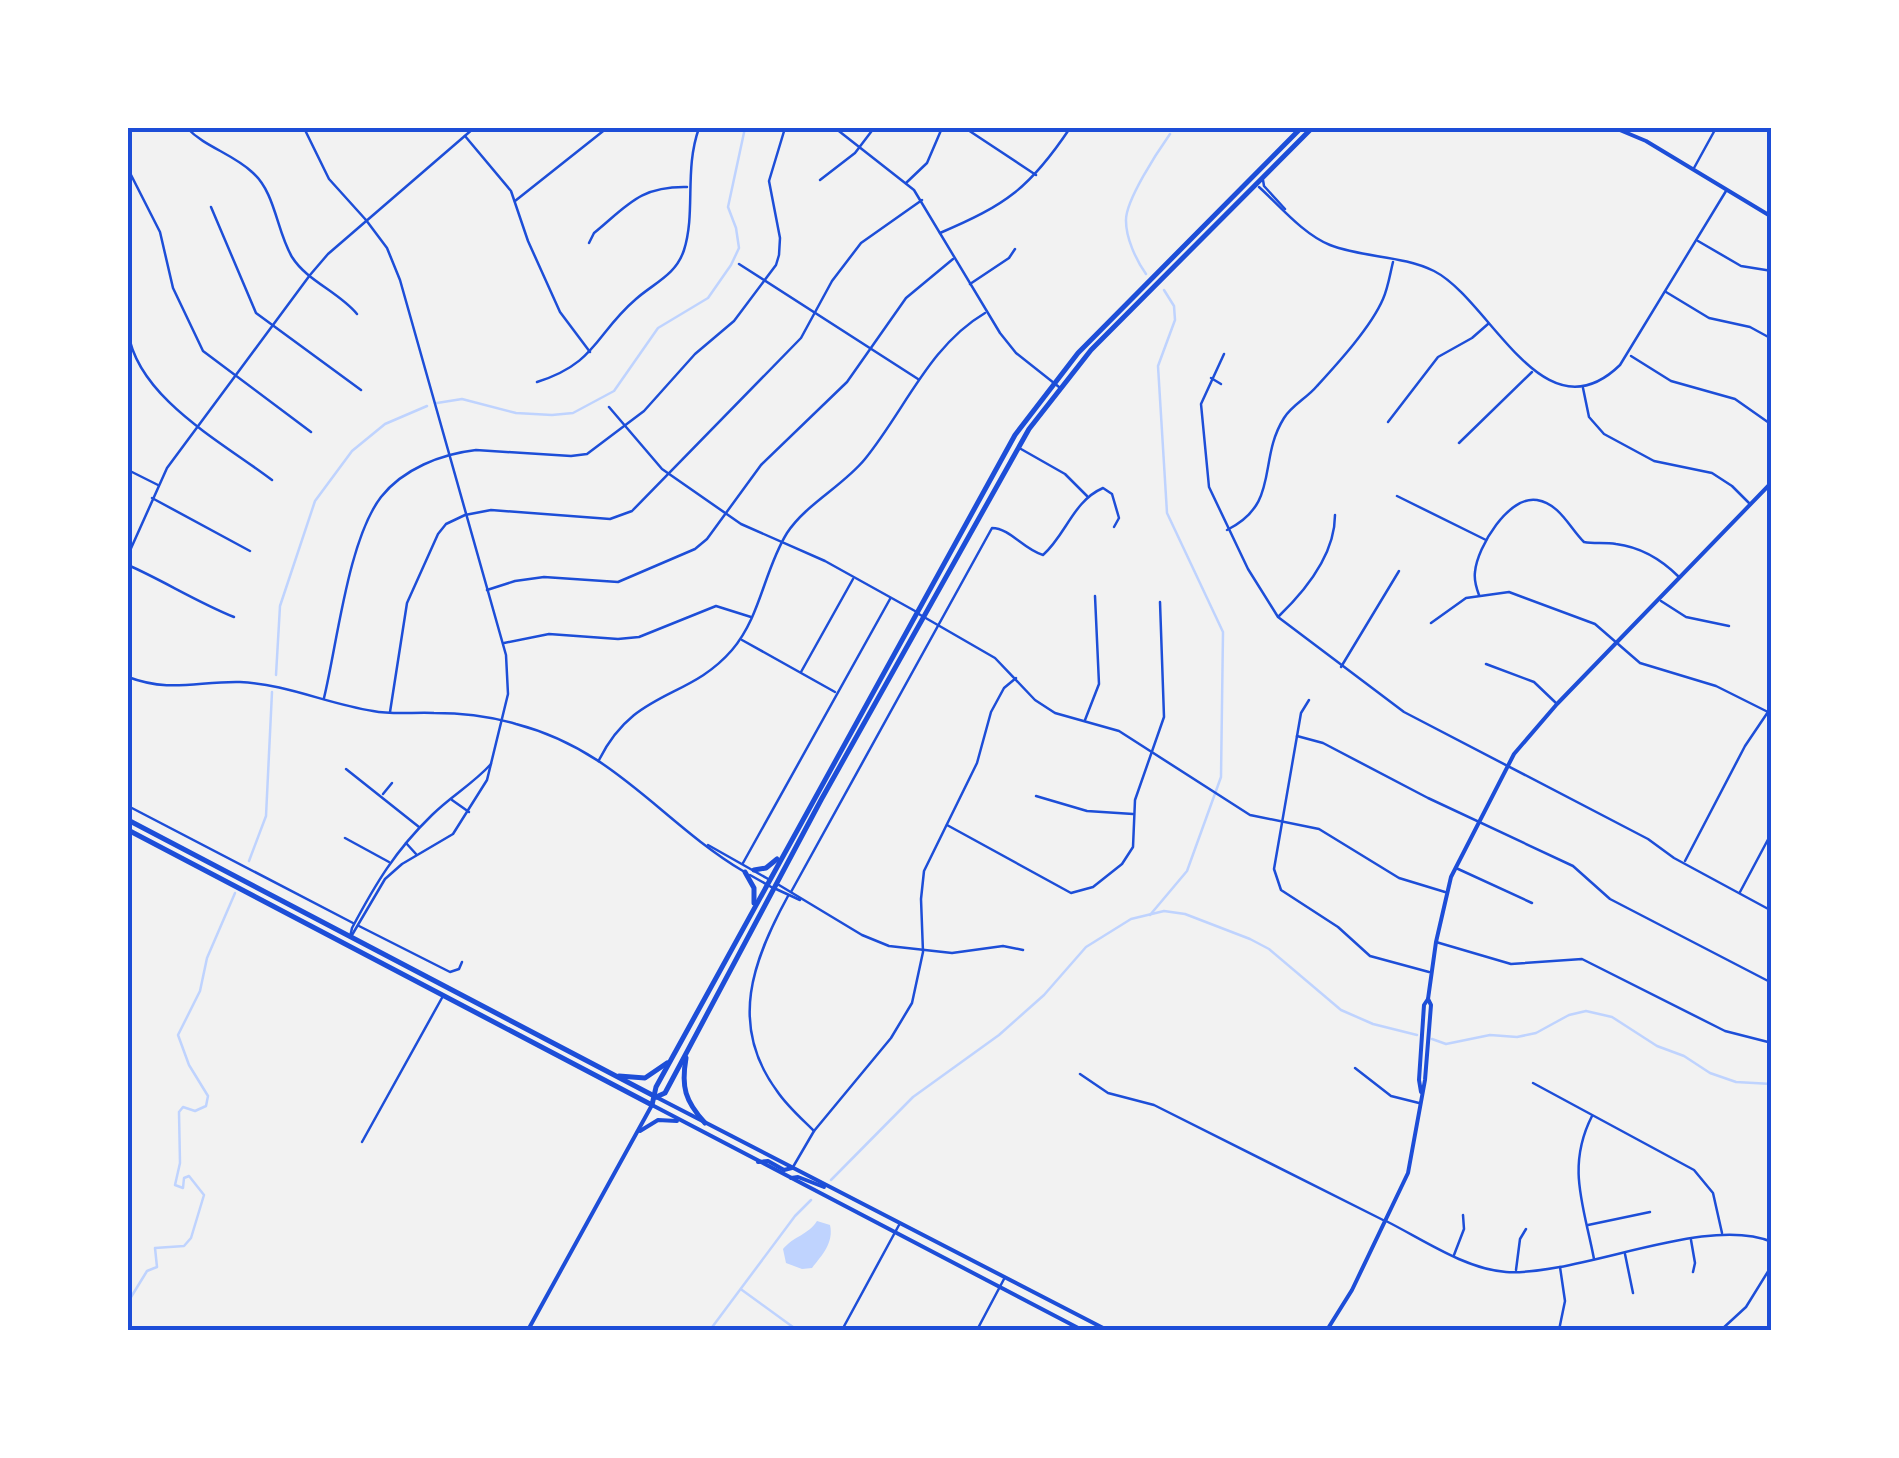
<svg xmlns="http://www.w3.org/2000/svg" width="1899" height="1458" viewBox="0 0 1899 1458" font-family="Overpass,sans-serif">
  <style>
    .water { fill: #bfd3fe }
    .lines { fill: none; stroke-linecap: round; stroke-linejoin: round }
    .stream { stroke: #bfd3fe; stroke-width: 2.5 }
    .minor { stroke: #1d4ed8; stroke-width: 2.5 }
    .tertiary { stroke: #1d4ed8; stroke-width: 2.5 }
    .secondary { stroke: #1d4ed8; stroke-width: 4 }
    .primary { stroke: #1d4ed8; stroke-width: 4 }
    .trunk { stroke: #1d4ed8; stroke-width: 5 }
    .neatline { fill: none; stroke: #1d4ed8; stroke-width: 4 }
  </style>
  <rect width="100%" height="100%" fill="#f2f2f2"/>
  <path class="water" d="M817 1221 830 1225C834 1243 822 1255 812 1268L802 1269 786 1263 783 1249C794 1236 808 1235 817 1221Z"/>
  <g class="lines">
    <g class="stream">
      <path d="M1146 274C1136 260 1126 238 1126 221 1125 201 1158 151 1170 134"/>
      <path d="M437 403 462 399 516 413 552 415 573 413 614 391 658 328 708 298 731 265 739 248 736 228 728 207 745 128"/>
      <path d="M276 675 280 606 315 501 352 451 385 424 427 406"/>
      <path d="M249 861 266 816 272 692"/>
      <path d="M1150 915 1187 871 1221 777 1223 632 1167 513 1158 366 1175 320 1174 306 1164 290"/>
      <path d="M1432 1039 1446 1044 1490 1035 1517 1037 1536 1033 1569 1015 1586 1011 1612 1017 1657 1046 1684 1056 1710 1073 1736 1082 1772 1084"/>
      <path d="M831 1180 913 1097 999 1035 1044 995 1086 947 1131 919 1164 911 1185 914 1250 939 1269 949 1341 1010 1373 1024 1417 1035"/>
      <path d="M742 1290 797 1330"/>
      <path d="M128 1302 147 1271 157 1267 155 1248 184 1246 191 1238 204 1195 189 1176 184 1178 183 1188 175 1185 180 1163 179 1112 183 1107 195 1111 206 1106 208 1096 189 1065 178 1035 200 991 207 958 235 893"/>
      <path d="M710 1330 795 1216 811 1200"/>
    </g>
    <g class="minor">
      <path d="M187 128C205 147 233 154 252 172 276 193 276 230 292 257 307 281 339 292 357 314"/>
      <path d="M304 128 329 179 366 220"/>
      <path d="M965 128 1036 175"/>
      <path d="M465 136 511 191 528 241 560 312 590 352"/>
      <path d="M1694 168 1716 128"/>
      <path d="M128 169 160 232 173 288 203 351 311 432"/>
      <path d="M820 180 855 153 874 128"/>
      <path d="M1263 180 1264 186 1285 209"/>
      <path d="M906 183 927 163 942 128"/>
      <path d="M1259 187C1280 206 1303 234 1330 245 1363 258 1402 255 1434 271 1491 300 1543 440 1620 365L1726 191"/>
      <path d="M515 201 607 128"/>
      <path d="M211 207 256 313 361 390"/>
      <path d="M1698 241 1741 266 1772 271"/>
      <path d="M589 243 594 233C628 205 640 186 687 187"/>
      <path d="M739 264 918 379"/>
      <path d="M970 284 1009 258 1015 249"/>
      <path d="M1666 292 1709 318 1750 327 1772 339"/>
      <path d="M128 332C138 398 222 442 272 480"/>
      <path d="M1224 354 1201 404 1209 487 1248 569 1278 617 1404 712 1648 839 1674 858 1772 911"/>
      <path d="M1631 356 1671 381 1735 399 1772 425"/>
      <path d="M1211 378 1221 384"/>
      <path d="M537 382C597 363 595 334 636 299 654 283 676 275 684 250 696 212 684 170 699 128"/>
      <path d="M1583 388 1589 417 1604 434 1654 461 1712 473 1732 486 1749 503"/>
      <path d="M609 407 662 469 741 524 825 561 915 611"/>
      <path d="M1388 422 1438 357 1472 338 1488 324"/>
      <path d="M1459 443 1532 372"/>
      <path d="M1021 449 1065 474 1087 496"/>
      <path d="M128 470 158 485"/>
      <path d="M1397 496 1486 540"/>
      <path d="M152 498 250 551"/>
      <path d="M1227 530C1281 503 1257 461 1284 418 1292 405 1307 398 1317 386 1338 363 1371 327 1383 299 1388 288 1390 274 1393 262"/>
      <path d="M128 565C164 581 197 602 234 617"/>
      <path d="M487 590 515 581 544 577 618 582 695 549 707 539 761 465 847 382 906 298 953 259"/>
      <path d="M1479 595C1476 587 1474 579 1475 572 1477 547 1509 495 1537 500 1560 504 1569 527 1584 542 1594 544 1605 542 1616 544 1640 547 1662 560 1679 577"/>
      <path d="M1661 601 1686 617 1729 626"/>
      <path d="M1279 616C1306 590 1335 555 1335 515"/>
      <path d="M1431 623 1466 598 1509 592 1595 624 1640 663 1716 686 1772 714"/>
      <path d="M742 640 835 692"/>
      <path d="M504 643 549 634 618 639 639 637 716 606 751 617"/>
      <path d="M1486 664 1534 682 1556 703"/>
      <path d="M1341 667 1399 571"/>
      <path d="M801 672 853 579"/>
      <path d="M324 698C337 645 348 540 381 497 403 469 441 454 476 450L571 456 587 454 644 411 695 354 734 321 776 265 779 255 780 238 769 181 785 128"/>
      <path d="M1309 700 1301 713 1274 869 1281 890 1338 927 1370 956 1429 972"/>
      <path d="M390 712 407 603 438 534 446 524 465 515 491 510 610 519 632 511 801 338 832 281 861 243 922 200"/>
      <path d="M1085 720 1099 684 1095 596"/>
      <path d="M1297 736 1323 743 1428 798 1573 866 1610 899 1772 983"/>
      <path d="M599 760C635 688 688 701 732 650 761 616 764 570 787 533 806 504 843 486 865 459 905 410 929 346 985 313"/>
      <path d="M346 769 419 827"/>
      <path d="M383 794 392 783"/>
      <path d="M1036 796 1087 811 1133 814"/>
      <path d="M452 800 469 812"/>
      <path d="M128 806 353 923"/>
      <path d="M947 825 1071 893 1093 887 1122 864 1133 847 1135 800 1164 717 1160 602"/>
      <path d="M345 838 389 862"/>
      <path d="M406 843 416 854"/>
      <path d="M1685 861 1745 746 1772 706"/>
      <path d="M743 863 890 599"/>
      <path d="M1456 868 1532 903"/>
      <path d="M779 885 862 935 889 946 952 953 1003 946 1023 950"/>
      <path d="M776 889 800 900"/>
      <path d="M791 892 992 528C1010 528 1024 550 1043 555 1066 535 1073 501 1103 488L1112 494 1119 518 1114 527"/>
      <path d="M1740 892 1772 832"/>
      <path d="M788 896C753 960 728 1025 777 1091 787 1106 801 1118 814 1131"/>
      <path d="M359 926 450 972 459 969 462 962"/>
      <path d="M1355 1068 1391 1096 1419 1103"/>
      <path d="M1080 1074 1108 1093 1154 1105 1385 1221"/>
      <path d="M1533 1083 1694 1170 1713 1193 1722 1233"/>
      <path d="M1592 1116C1566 1167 1584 1206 1594 1259"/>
      <path d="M362 1142 443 996"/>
      <path d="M793 1167 814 1131 891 1038 912 1003 923 952 921 899 924 871 977 763 991 712 1004 688 1016 678"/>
      <path d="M1588 1225 1650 1212"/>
      <path d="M1691 1240 1695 1263 1693 1272"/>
      <path d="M1625 1254 1633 1293"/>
      <path d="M1454 1255 1464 1229 1463 1215"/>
      <path d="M1516 1270 1520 1239 1526 1229"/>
      <path d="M842 1330 899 1225"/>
      <path d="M1721 1330 1746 1307 1772 1265"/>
    </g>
    <g class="tertiary">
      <path d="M835 128 914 190 1000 333 1016 353 1059 387"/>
      <path d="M940 233C1006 205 1030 188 1070 128"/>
      <path d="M128 555 167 468 310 275 328 254 474 128"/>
      <path d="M917 613 995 658 1035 700 1055 713 1119 731 1250 815 1319 829 1399 878 1445 892"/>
      <path d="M128 677C170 693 198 681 240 682 286 684 328 704 373 711 393 715 414 712 434 713 462 713 489 716 516 724 616 750 661 822 743 871"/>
      <path d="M708 845 770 880"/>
      <path d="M750 875 773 888"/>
      <path d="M352 935 385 879 402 864 453 834 487 780 508 694 506 655 400 280 387 248 366 220"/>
      <path d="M350 937 352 928C376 883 395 851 432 815 451 796 473 784 491 764"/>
      <path d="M1436 942 1511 964 1582 959 1725 1031 1772 1043"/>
      <path d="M1386 1221C1422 1239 1465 1269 1506 1272 1581 1276 1706 1214 1772 1242"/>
      <path d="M977 1330 1004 1279"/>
      <path d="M1559 1330 1565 1301 1560 1267"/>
    </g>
    <g class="secondary">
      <path d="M1615 128 1646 141 1772 217"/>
      <path d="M1421 1092 1419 1080 1424 1005 1428 999 1436 942 1451 877 1514 754 1557 704 1772 482"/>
      <path d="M1327 1330 1352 1290 1408 1173 1425 1080 1431 1005 1428 999"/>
    </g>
    <g class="primary">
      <path d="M658 1098 1107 1330"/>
      <path d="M640 1131 658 1120 677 1121"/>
      <path d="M758 1162 768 1161 784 1170 792 1168"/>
      <path d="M791 1178 798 1177 824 1187"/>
      <path d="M528 1330 652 1105 1082 1330"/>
    </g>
    <g class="trunk">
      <path d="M128 820 656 1097"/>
      <path d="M128 830 652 1105 656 1087 1015 435 1078 353 1301 128"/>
      <path d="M754 870 766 868 777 859"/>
      <path d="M745 872 754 888V903"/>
      <path d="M686 1058C681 1087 685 1101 705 1123"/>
      <path d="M619 1076 645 1078 667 1063"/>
      <path d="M656 1097 665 1093 821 800 1029 429 1091 350 1312 128"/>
    </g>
  </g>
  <rect width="1899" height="1458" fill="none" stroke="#ffffff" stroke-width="260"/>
  <rect x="130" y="130" width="1639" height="1198" class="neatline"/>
</svg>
